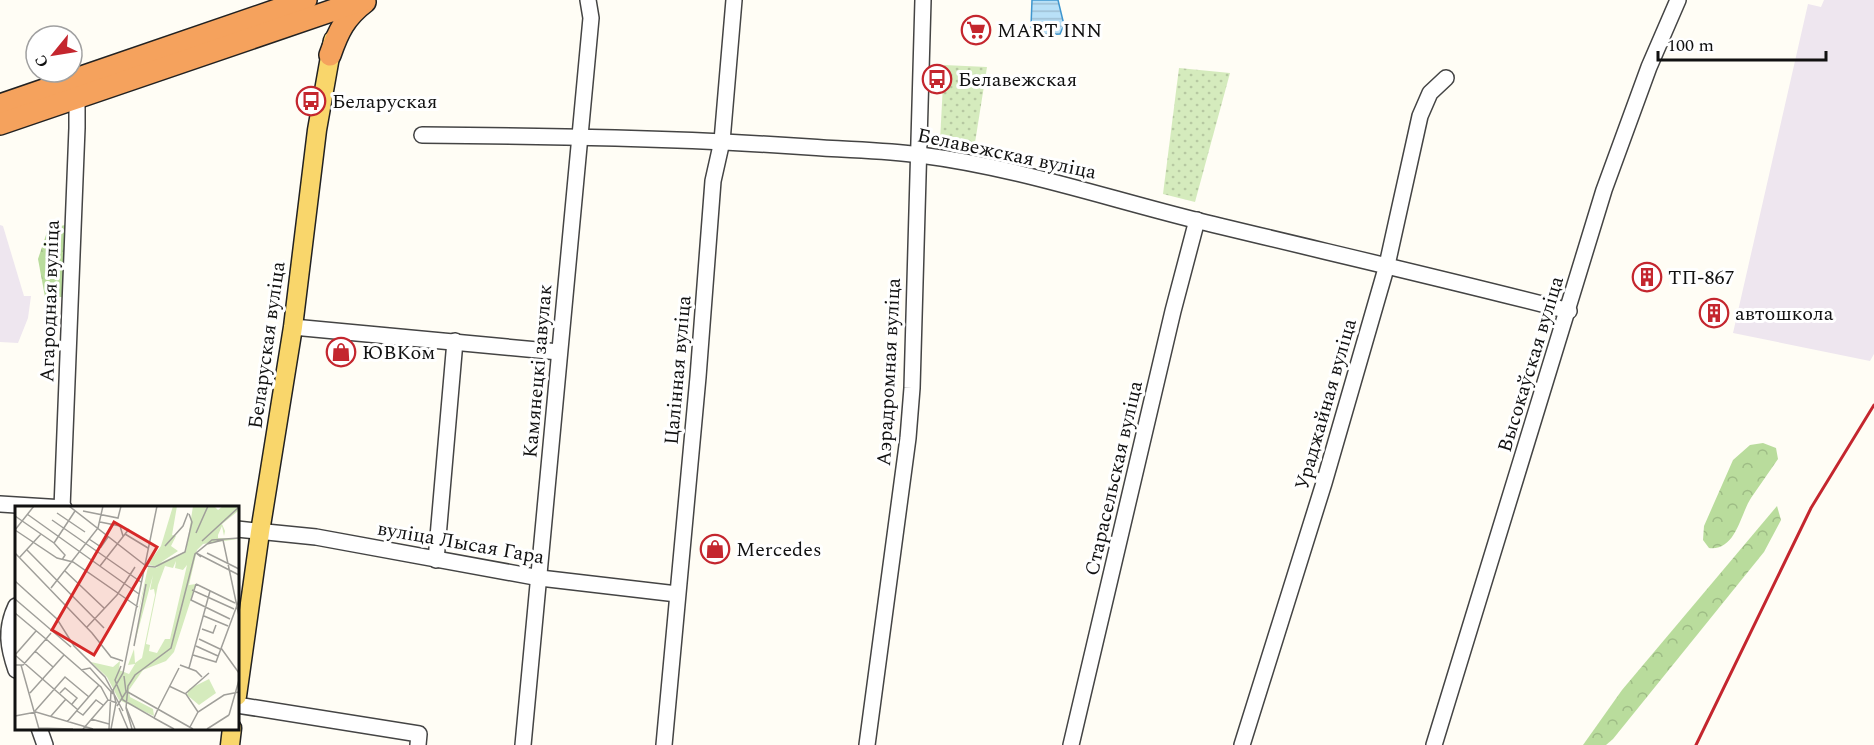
<svg xmlns="http://www.w3.org/2000/svg" width="1874" height="745" viewBox="0 0 1874 745" font-family="Spectral,serif">
  <style>
    .industrial { fill: #eee6ef }
    .grass { fill: url(#grass-dots) }
    .forest { fill: url(#forest-crowns) }
    .water { fill: url(#water-rules); stroke: #3f96cf; stroke-width: 1.5 }
    .lines { fill: none; stroke-linecap: round; stroke-linejoin: round }
    .minor-casing { stroke: #444; stroke-width: 18 }
    .major-casing { stroke: #222; stroke-width: 21 }
    .highway-casing { stroke: #222; stroke-width: 24 }
    .minor { stroke: #fff; stroke-width: 15 }
    .major { stroke: #f9d66b; stroke-width: 18 }
    .highway { stroke: #f5a25d; stroke-width: 21 }
    .rail { stroke: #c4262e; stroke-width: 3 }
    .labels { text-anchor: middle; stroke-width: 6; stroke-linejoin: round; paint-order: stroke }
    .poi-label { font-size: 20px; fill: #111; stroke: #fff; text-anchor: start }
    .street-label { font-size: 20px; fill: #111; stroke: #fff }
    .inset-road { fill: none; stroke: #a09f9a; stroke-width: 1.5 }
    .view { fill: #d62828; fill-opacity: 0.15; stroke: #d62828; stroke-width: 3 }
    .inset-edge { fill: none; stroke: #111; stroke-width: 3 }
  </style>
  <defs>
    <pattern id="grass-dots" width="8" height="8" patternUnits="userSpaceOnUse" patternTransform="scale(1.5)"><rect width="8" height="8" fill="#d5ebbd"/><path d="M2 2h.1M6 6h.1" fill="none" stroke="#b6c8a1" stroke-width="1.8" stroke-linecap="round"/></pattern>
    <pattern id="forest-crowns" width="20" height="18" patternUnits="userSpaceOnUse" patternTransform="scale(1.5)"><rect width="20" height="18" fill="#b9dc9c"/><path d="M2 6a3 3 0 1 1 6 0M12 15a3 3 0 1 1 6 0" fill="none" stroke="#9ebc85"/></pattern>
    <pattern id="water-rules" width="6" height="5" patternUnits="userSpaceOnUse" patternTransform="scale(1.5)"><rect width="6" height="5" fill="#b9e0f7"/><path d="M0 2.5h6" fill="none" stroke="#9ebfd3"/></pattern>
  </defs>
  <rect width="100%" height="100%" fill="#fffdf5"/>
  <g class="industrial">
    <path d="M1824 0H1874V354L1870 361 1733 333 1808 4 1821 7Z"/>
    <path d="M0 225 3 226 24 296H31L28 318 18 343 0 342Z"/>
  </g>
  <g class="grass">
    <path d="M944 65 987 67 974 149 940 141Z"/>
    <path d="M1179 68 1230 73 1195 202 1163 194Z"/>
  </g>
  <g class="forest">
    <path d="M65 225 62 297H45L38 259 48 229Z"/>
    <path d="M1763 443 1776 448 1778 459C1769 472 1760 485 1751 498 1740 515 1736 551 1709 548L1703 540 1704 526 1733 460 1750 445Z"/>
    <path d="M1777 506 1781 520 1764 552 1613 739 1606 745H1583L1622 690Z"/>
  </g>
  <path class="water" d="M1032 0H1058L1064 25 1060 34 1042 35 1034 33 1031 27Z"/>
  <g class="lines">
    <g class="minor-casing">
      <g id="minor">
        <path d="M422 135C551 136 680 138 809 147 846 150 883 150 920 155 1015 167 1106 198 1199 221 1322 251 1446 279 1569 311"/>
        <path d="M293 327 559 352"/>
        <path d="M0 504 64 508"/>
        <path d="M62 508 77 128V96"/>
        <path d="M237 529 316 537 540 578 677 594"/>
        <path d="M436 560 455 341"/>
        <path d="M16 606C5 629 8 647 16 670"/>
        <path d="M237 705 419 734 418 745"/>
        <path d="M39 728 45 745"/>
        <path d="M523 745 591 18 588 0"/>
        <path d="M664 745 698 377 713 181 722 141 734 0"/>
        <path d="M867 745 908 438 912 388 923 0"/>
        <path d="M1071 745 1173 311 1197 220"/>
        <path d="M1242 745 1324 483 1387 265 1420 116 1430 93 1446 78"/>
        <path d="M1434 745 1604 190 1649 67 1678 0"/>
      </g>
    </g>
    <g class="major-casing">
      <g id="major">
        <path d="M237 696 260 532 293 327 317 130 333 40"/>
        <path d="M230 745 232 728"/>
      </g>
    </g>
    <g class="highway-casing">
      <g id="highway">
        <path d="M330 55C338 32 345 17 365 2"/>
        <path d="M0 105 306 0"/>
        <path d="M0 124 363 0"/>
      </g>
    </g>
    <use href="#minor" class="minor"/>
    <use href="#major" class="major"/>
    <use href="#highway" class="highway"/>
    <path class="rail" d="M1696 745 1811 508 1874 405"/>
  </g>
  <defs>
    <g id="supermarket-ring" transform="scale(1.5)"><circle r="9.5" fill="#fff" stroke="#c4262e" stroke-width="1.5"/><path d="M-6-5.5h2.5l.6 2H6L4.5 2H-2.5L-4.4-4H-6ZM-1.5 3.2a1.3 1.3 0 1 0 .1 0ZM3 3.2a1.3 1.3 0 1 0 .1 0Z" fill="#c4262e"/></g>
    <g id="bus-ring" transform="scale(1.5)"><circle r="9.5" fill="#fff" stroke="#c4262e" stroke-width="1.5"/><path d="M-5-6H5V4H4V6H2V4H-2V6H-4V4H-5ZM-3.5-4V0h7V-4ZM-3.5 1.2v1.5H-2V1.2ZM2 1.2v1.5H3.5V1.2Z" fill="#c4262e"/></g>
    <g id="building-ring" transform="scale(1.5)"><circle r="9.5" fill="#fff" stroke="#c4262e" stroke-width="1.5"/><path d="M-4-6H4V6H1V3H-1V6H-4ZM-2.5-4.3h1.7v1.8h-1.7ZM.8-4.3h1.7v1.8H.8ZM-2.5-1h1.7V.8h-1.7ZM.8-1h1.7V.8H.8Z" fill="#c4262e"/></g>
    <g id="shop-ring" transform="scale(1.5)"><circle r="9.5" fill="#fff" stroke="#c4262e" stroke-width="1.5"/><path d="M-5-2.5h2.3a2.7 3.5 0 0 1 5.4 0H5L5.5 6h-11ZM-1.5-2.5h3a1.5 2.3 0 0 0-3 0Z" fill="#c4262e"/></g>
  </defs>
  <g fill-rule="evenodd">
    <use href="#supermarket-ring" x="976" y="30"/>
    <use href="#bus-ring" x="937" y="79"/>
    <use href="#bus-ring" x="311" y="101"/>
    <use href="#building-ring" x="1647" y="277"/>
    <use href="#building-ring" x="1714" y="313"/>
    <use href="#shop-ring" x="341" y="352"/>
    <use href="#shop-ring" x="715" y="549"/>
  </g>
  <g class="labels">
    <g class="poi-label">
      <text x="997" y="37">MART INN</text>
      <text x="958" y="86">Белавежская</text>
      <text x="332" y="108">Беларуская</text>
      <text x="1668" y="284">ТП-867</text>
      <text x="1735" y="320">автошкола</text>
      <text x="362" y="359">ЮВКом</text>
      <text x="736" y="556">Mercedes</text>
    </g>
    <g class="street-label">
      <text transform="translate(1007 153) rotate(12)" y="7">Белавежская вуліца</text>
      <text transform="translate(49 301) rotate(-88)" y="7">Агародная вуліца</text>
      <text transform="translate(266 345) rotate(-82)" y="7">Беларуская вуліца</text>
      <text transform="translate(1530 364) rotate(-73)" y="7">Высокаўская вуліца</text>
      <text transform="translate(677 370) rotate(-85)" y="7">Цалінная вуліца</text>
      <text transform="translate(537 371) rotate(-85)" y="7">Камянецкі завулак</text>
      <text transform="translate(888 372) rotate(-87)" y="7">Аэрадромная вуліца</text>
      <text transform="translate(1325 404) rotate(-74)" y="7">Ураджайная вуліца</text>
      <text transform="translate(1113 478) rotate(-77)" y="7">Старасельская вуліца</text>
      <text transform="translate(461 542) rotate(10)" y="7">вуліца Лысая Гара</text>
    </g>
  </g>
  <g transform="translate(15 506)">
    <rect width="224" height="224" fill="#fffdf5"/>
    <path d="M158 0H162L157 29 161 30 156 40 163 45 145 57 171 45 178 0H199L203 4 208 0H223V5L207 18 210 25 209 30 207 20 203 29V32L223 33 188 38 182 44 174 79 181 78 159 146 151 155 128 164 114 184 115 191 138 203 139 210 104 194 92 171 76 156 98 161 105 155 104 164 114 168 120 158 113 159 119 143 120 157 127 152 140 89 139 83 135 84 138 69 120 136 131 75 121 116 133 61 143 62 133 58 146 40ZM161 55 160 62 168 64 172 59 155 133H150L142 147 134 145 135 139 131 138 143 79 150 60 158 62ZM194 173 201 187 184 199 172 189 174 183Z" fill="#d5ebbd" fill-rule="evenodd"/>
    <path class="inset-road" d="M54 0 131 60M68 5 103 12 106 0M42 7 70 26M12 8 124 88M0 10 39 37 50 49 47 54M37 14 126 76M85 16 105 20 108 30M0 24 42 52 58 56 123 101M0 24 19 0M181 27 193 0M110 28 133 42M74 33 86 41 93 31M187 35 224 1M39 37 60 5M192 38 208 34 224 110M150 40 168 20 173 7M12 44 89 122M0 47 77 127 96 151 108 155M192 47 224 63M186 51 181 47 224 69M4 52 26 28M85 60 114 23M131 60 140 61 170 46 177 16 174 8M50 65 89 102M0 75 42 113 59 140 90 171 108 205M181 78 176 94 215 113M181 78 220 97M36 82 83 22 88 0M177 84 219 103M0 93 56 141M0 107 31 133 36 127M189 110 213 120M72 121 102 89 120 61M187 123 198 127 201 119M21 125 0 149 63 204M184 133 205 143M119 140 131 78M181 140 203 150M206 142 224 167M20 145 38 161M178 149 201 156 224 94M0 159H8L31 133 86 181 93 194 102 197M6 159 24 223M165 159 181 165 187 171M106 160 100 174 108 194 139 212 143 203M174 162 195 85M66 164 75 162 98 188M154 180 171 188 183 206M111 185 178 223M15 187 49 149M45 187 50 182 62 192 57 198M170 188 194 167M102 200 111 186 109 170M111 201 120 223M104 202 113 223M143 203 164 162M20 205 50 171 74 191M62 205 68 209 81 194 88 199M214 209 224 174M0 210 21 206 78 223M36 210 51 193M139 212 159 223M76 213 94 218M52 216 84 179M175 221 183 206 209 189 224 186M24 222 58 223M68 223 93 194M94 223 96 185M96 223 101 197 98 184 108 167 142 0M117 223 111 202 113 180 120 169 156 142 180 48 197 34 224 32M192 223 214 209"/>
    <path class="view" d="M99 16 142 41 79 149 37 124Z"/>
    <rect width="224" height="224" class="inset-edge"/>
  </g>
  <g transform="translate(54 54) rotate(240)"><circle r="28" fill="#ffffff" stroke="#a0a0a0" stroke-width="1.5"/>
  <path d="M0-4.5L10 22L0 15L-10 22Z" fill="#c4262e"/>
  <text y="-9" font-size="16" font-weight="bold" text-anchor="middle" fill="#111111">С</text>
  </g>
  <path d="M1658 51v9h168v-9" fill="none" stroke="#111111" stroke-width="3"/>
  <text x="1667" y="51" font-size="18" fill="#111111" stroke="#ffffff" stroke-width="4.5" paint-order="stroke">100 m</text>
</svg>
